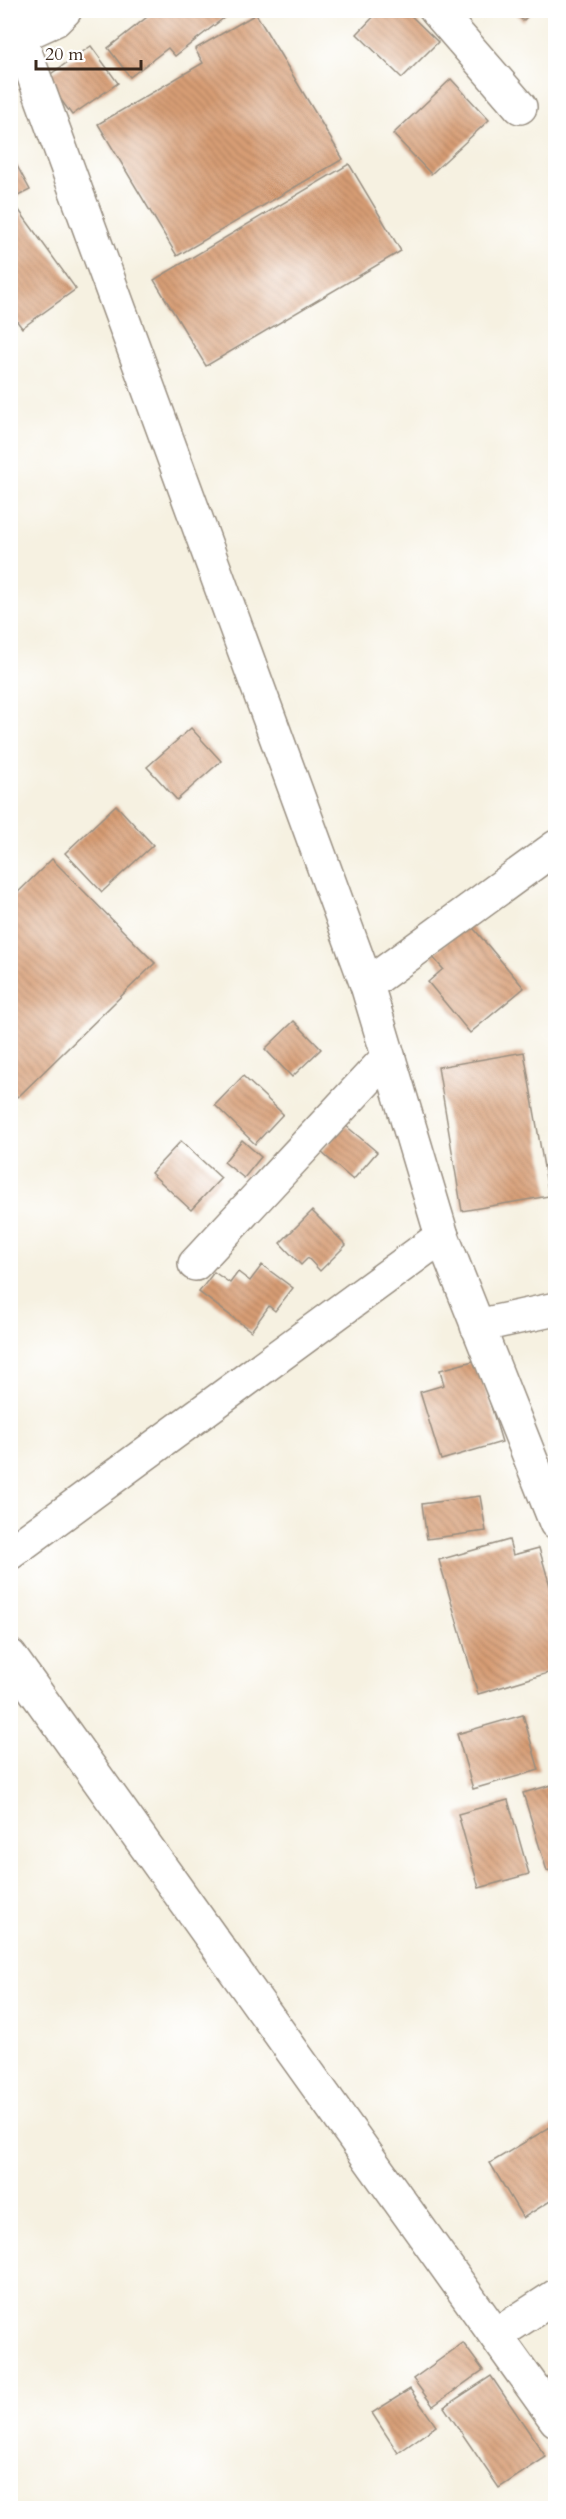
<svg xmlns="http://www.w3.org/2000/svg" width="566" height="2519" viewBox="0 0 566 2519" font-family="Cardo,serif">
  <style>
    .building { fill: url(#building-back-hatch) }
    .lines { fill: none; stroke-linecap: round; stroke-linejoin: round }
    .minor-casing { stroke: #988e80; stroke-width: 36 }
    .tertiary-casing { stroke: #988e80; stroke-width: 36 }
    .minor { stroke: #fff; stroke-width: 33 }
    .tertiary { stroke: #fff; stroke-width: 33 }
  </style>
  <defs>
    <pattern id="building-back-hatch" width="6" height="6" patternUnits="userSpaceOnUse" patternTransform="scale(1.5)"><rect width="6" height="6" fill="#d79d75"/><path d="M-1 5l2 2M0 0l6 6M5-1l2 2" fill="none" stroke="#b0805f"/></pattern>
  </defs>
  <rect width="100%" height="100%" fill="#fff"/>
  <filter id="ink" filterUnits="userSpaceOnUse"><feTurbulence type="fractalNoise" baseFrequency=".0167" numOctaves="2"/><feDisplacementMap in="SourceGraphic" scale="12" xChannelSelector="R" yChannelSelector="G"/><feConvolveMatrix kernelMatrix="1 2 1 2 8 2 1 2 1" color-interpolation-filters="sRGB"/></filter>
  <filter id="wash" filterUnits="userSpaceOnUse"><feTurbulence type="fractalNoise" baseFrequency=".008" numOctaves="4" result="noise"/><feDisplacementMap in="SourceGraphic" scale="24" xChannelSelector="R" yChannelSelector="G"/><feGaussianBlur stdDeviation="1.35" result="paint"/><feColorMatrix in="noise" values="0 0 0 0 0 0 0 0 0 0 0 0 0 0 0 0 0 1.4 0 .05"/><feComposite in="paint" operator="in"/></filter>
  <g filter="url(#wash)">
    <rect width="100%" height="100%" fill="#f6f1e1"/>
    <g id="blocks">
      <g class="building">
        <path d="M156 10H234L175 56 168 48 130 77 108 48Z"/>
        <path d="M380 10H405L438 42 402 78 357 34Z"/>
        <path d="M513 10H534L523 21Z"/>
        <path d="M256 14 343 159 177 256 98 124 203 63 195 49Z"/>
        <path d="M91 46 118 83 72 115 45 78Z"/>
        <path d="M451 79 489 120 431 174 393 134Z"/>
        <path d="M10 153 30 190 10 200Z"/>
        <path d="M349 164 401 251 206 366 154 280Z"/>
        <path d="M13 202 76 289 22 328 10 312V204Z"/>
        <path d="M191 728 221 761 177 800 147 767Z"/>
        <path d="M116 805 153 845 102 892 65 853Z"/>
        <path d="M52 859 155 963 18 1097 10 1090V900Z"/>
        <path d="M469 923 524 988 470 1033 428 982 443 969 431 955Z"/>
        <path d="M294 1021 321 1049 292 1077 265 1049Z"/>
        <path d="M524 1052 549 1196 462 1211 438 1067Z"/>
        <path d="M243 1076 283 1114 255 1144 215 1105Z"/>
        <path d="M345 1125 377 1152 353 1180 321 1152Z"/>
        <path d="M242 1140 261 1157 244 1178 224 1162Z"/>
        <path d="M181 1141 221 1178 191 1210 151 1173Z"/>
        <path d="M312 1211 346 1245 320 1271 308 1258 301 1265 280 1243Z"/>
        <path d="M262 1265 293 1288 275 1311 269 1306 251 1331 199 1292 214 1272 230 1283 238 1272 250 1281Z"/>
        <path d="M477 1360 502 1442 441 1460 420 1392 444 1385 440 1370Z"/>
        <path d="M480 1496 486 1531 427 1539 422 1504Z"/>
        <path d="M509 1540 513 1555 539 1548 555 1603V1671L478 1694 439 1560Z"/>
        <path d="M523 1715 539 1770 473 1789 457 1734Z"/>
        <path d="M555 1784V1868L547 1871 523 1793Z"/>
        <path d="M508 1800 529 1874 479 1888 458 1814Z"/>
        <path d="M555 2124V2198L523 2218 490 2163Z"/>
        <path d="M463 2343 483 2370 433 2406 413 2379Z"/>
        <path d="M491 2376 546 2457 499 2488 444 2407Z"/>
        <path d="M410 2389 436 2426 398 2453 372 2413Z"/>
      </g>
    </g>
  </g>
  <g filter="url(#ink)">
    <use href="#blocks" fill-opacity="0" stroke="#988e80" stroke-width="1.5"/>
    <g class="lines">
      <g class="minor-casing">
        <g id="minor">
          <path d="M436 10 520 107"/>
          <path d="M20 36 55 20 65 10"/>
          <path d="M195 1264 388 1057"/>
          <path d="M477 1326 556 1309"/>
          <path d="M10 1656 556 2420"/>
          <path d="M496 2335 556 2296"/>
        </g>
      </g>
      <g class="tertiary-casing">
        <g id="tertiary">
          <path d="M10 11 367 985 442 1236 556 1523"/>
          <path d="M367 985 556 847"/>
          <path d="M10 1553 442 1236"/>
        </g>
      </g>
      <use href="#minor" class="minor"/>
      <use href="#tertiary" class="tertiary"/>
    </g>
  </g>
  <rect width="566" height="2519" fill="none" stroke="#fff" stroke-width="36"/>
  <path d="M36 60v9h105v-9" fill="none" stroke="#3b2a1e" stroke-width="3"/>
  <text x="45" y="60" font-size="18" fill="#3b2a1e" stroke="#ffffff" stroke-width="4.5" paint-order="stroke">20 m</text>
</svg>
